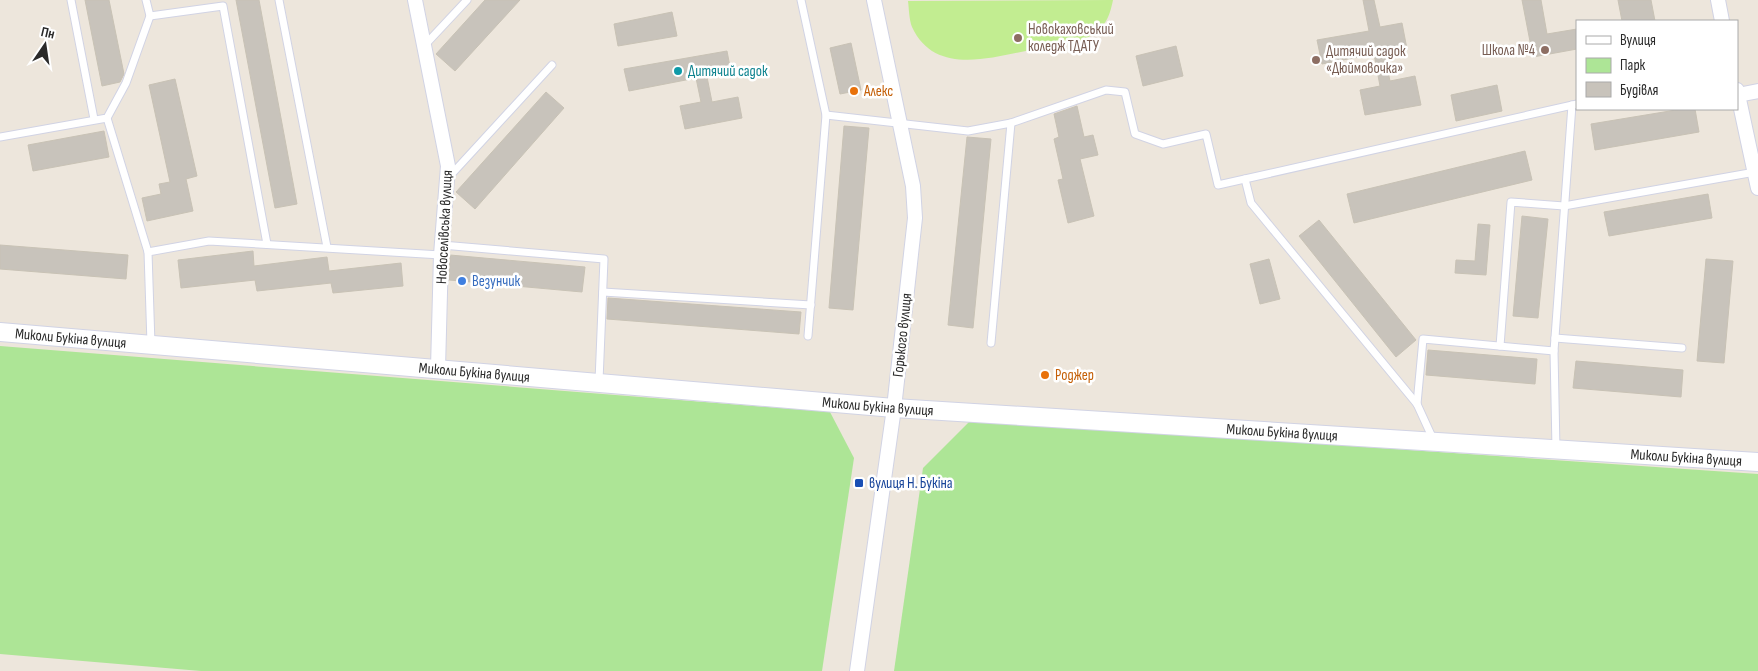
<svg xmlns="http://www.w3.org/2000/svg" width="1758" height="671" viewBox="0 0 1758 671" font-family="'Sofia Sans Condensed',sans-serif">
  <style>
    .green { fill: #ade596 }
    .pitch { fill: #c2ed91 }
    .building { fill: #c8c3bb; stroke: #c8c2b5 }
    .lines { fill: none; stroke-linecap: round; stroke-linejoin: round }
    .service-casing { stroke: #d1d3e4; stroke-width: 9 }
    .minor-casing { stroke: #d1d3e4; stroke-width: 16 }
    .tertiary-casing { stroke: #d1d3e4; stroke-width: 20 }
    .service { stroke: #fff; stroke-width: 7 }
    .minor { stroke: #fff; stroke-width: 14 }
    .tertiary { stroke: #fff; stroke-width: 18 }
    .education-dot { fill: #8d6e63; stroke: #fff; stroke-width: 2 }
    .culture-dot { fill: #0f9aa8; stroke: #fff; stroke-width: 2 }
    .food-dot { fill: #e8710a; stroke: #fff; stroke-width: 2 }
    .shop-dot { fill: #3f7fe0; stroke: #fff; stroke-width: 2 }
    .transit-dot { fill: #1a4fb4; stroke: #fff; stroke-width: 2 }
    .labels { text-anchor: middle; stroke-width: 5; stroke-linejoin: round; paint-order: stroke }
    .education-label { font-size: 15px; fill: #785e54; stroke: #fff; text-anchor: start }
    .culture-label { font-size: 15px; fill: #0d838f; stroke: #fff; text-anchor: start }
    .food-label { font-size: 15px; fill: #c56008; stroke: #fff; text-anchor: start }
    .street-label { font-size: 15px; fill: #2a2a2a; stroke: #fff }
    .shop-label { font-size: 15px; fill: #366cbe; stroke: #fff; text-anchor: start }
    .transit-label { font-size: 15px; fill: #164399; stroke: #fff; text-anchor: start }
  </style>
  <rect width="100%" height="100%" fill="#ede6dc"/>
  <g class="green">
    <path d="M0 346 830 412 854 458 822 671H201L0 654Z"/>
    <path d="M971 420 1758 474V671H894L923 468Z"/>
  </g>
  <path class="pitch" d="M1113 0C1109 19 1106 25 1090 36 1080 44 1048 46 1035 49 993 57 935 77 912 27 909 19 909 9 908 1Z"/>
  <g class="building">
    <path d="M85 0H109L124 74 120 82 102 86Z"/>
    <path d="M236 0H259L297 204 275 208Z"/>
    <path d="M485 0H520L455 71 436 54Z"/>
    <path d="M1363 0H1374L1380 27 1402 23 1407 49 1384 53 1390 81 1415 76 1421 105 1365 115 1360 90 1380 86 1374 54 1322 64 1317 40 1369 31Z"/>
    <path d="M1522 0H1541L1547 34 1577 29V49L1533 57Z"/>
    <path d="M1618 0H1651L1655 21H1622Z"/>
    <path d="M672 12 677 36 618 46 614 24Z"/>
    <path d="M851 43 861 90 840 94 830 48Z"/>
    <path d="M1176 46 1183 76 1143 86 1136 56Z"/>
    <path d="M727 51 731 72 707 77 712 102 738 97 742 118 685 129 680 106 701 102 696 78 629 91 624 69Z"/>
    <path d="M175 79 197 176 186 179 193 211 147 221 142 198 161 194 159 184 170 182 149 85Z"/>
    <path d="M1497 85 1502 111 1456 121 1451 95Z"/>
    <path d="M546 92 564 108 475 209 456 192Z"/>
    <path d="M1077 106 1084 137 1093 135 1098 155 1080 159 1094 216 1068 223 1058 180 1063 179 1054 139 1059 137 1054 114Z"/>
    <path d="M1682 109H1695L1699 132 1595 150 1591 124Z"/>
    <path d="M844 126 869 128 853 310 829 308Z"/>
    <path d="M104 131 109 157 33 171 28 145Z"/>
    <path d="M967 137 991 139 973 328 948 325Z"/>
    <path d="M1525 151 1532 180 1354 223 1347 194Z"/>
    <path d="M1708 194 1712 218 1609 236 1604 212Z"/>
    <path d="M1522 216 1548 219 1538 318 1513 316Z"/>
    <path d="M1319 220 1416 340 1396 357 1299 236Z"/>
    <path d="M1478 224 1490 225 1486 275 1455 273 1456 260 1475 261Z"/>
    <path d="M0 245 128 255 126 279 0 269Z"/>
    <path d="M253 251 254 266 327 257 329 271 401 263 403 286 333 293 331 283 257 291 255 280 181 288 178 260Z"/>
    <path d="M450 255 585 267 582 292 449 280Z"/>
    <path d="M1269 259 1280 299 1260 304 1250 264Z"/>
    <path d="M1706 259 1733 261 1724 363 1697 361Z"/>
    <path d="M608 298 801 312 799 334 607 319Z"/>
    <path d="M1428 350 1537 359 1535 384 1426 375Z"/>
    <path d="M1576 361 1683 370 1681 397 1573 388Z"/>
  </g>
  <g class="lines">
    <g class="service-casing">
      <g id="service">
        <path d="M71 0 94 119"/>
        <path d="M279 0 327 247"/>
        <path d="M801 0 826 115 808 336"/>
        <path d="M150 16 223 6 267 244"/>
        <path d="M424 46 467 0"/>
        <path d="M826 115 968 131 1011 123 1106 90 1125 92 1135 134 1163 144 1206 134 1218 185 1577 104"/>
        <path d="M107 118 148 252"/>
        <path d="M0 137 107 118 126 83 150 16 146 0"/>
        <path d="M449 177 552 65"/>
        <path d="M1245 179 1251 203 1417 404 1433 439"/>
        <path d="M442 245 604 259 599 381"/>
        <path d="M603 292 811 305"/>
        <path d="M1555 338 1682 348"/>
        <path d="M991 343 1011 123"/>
        <path d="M151 344 148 252 209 241 441 255"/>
        <path d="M1500 346 1511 202 1564 206 1755 172"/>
        <path d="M1417 404 1423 339 1554 351"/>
        <path d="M1556 449 1554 351 1572 105"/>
      </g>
    </g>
    <g class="minor-casing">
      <g id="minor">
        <path d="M415 0 448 166 441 255 438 368"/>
        <path d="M1718 0 1722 21"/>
        <path d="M1737 90 1758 188"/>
        <path d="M1738 95 1758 91"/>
        <path d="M857 671 894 408 915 218 913 186 874 0"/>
      </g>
    </g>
    <g class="tertiary-casing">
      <g id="tertiary">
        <path id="s1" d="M0 332 894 408 1758 462"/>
      </g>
    </g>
    <use href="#service" class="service"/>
    <use href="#minor" class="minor"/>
    <use href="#tertiary" class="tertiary"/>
  </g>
  <g class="education-dot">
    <circle cx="1018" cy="38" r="5"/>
    <circle cx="1545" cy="50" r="5"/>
    <circle cx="1316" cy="60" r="5"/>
  </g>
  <circle class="culture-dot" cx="678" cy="71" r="5"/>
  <g class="food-dot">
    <circle cx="854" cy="91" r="5"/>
    <circle cx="1045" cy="375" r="5"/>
  </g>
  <circle class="shop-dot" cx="462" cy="281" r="5"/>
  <rect class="transit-dot" x="854" y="478" width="10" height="10" rx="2.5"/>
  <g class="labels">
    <g class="education-label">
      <text x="1028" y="34">Новокаховський<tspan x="1028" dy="17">коледж ТДАТУ</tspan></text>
      <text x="1535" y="55" text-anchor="end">Школа №4</text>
      <text x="1326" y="56">Дитячий садок<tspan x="1326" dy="17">«Дюймовочка»</tspan></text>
    </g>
    <g class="culture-label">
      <text x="688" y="76">Дитячий садок</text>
    </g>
    <g class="food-label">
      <text x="864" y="96">Алекс</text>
      <text x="1055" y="380">Роджер</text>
    </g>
    <g class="street-label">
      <text transform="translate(444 227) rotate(-87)" y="5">Новоселівська вулиця</text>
      <text transform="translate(902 335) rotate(-84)" y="5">Горького вулиця</text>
      <text dy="5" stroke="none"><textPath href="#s1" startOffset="71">Миколи Букіна вулиця</textPath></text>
      <text dy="5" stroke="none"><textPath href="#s1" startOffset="476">Миколи Букіна вулиця</textPath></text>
      <text dy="5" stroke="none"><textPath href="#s1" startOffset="881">Миколи Букіна вулиця</textPath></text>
      <text dy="5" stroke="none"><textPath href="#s1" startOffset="1286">Миколи Букіна вулиця</textPath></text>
      <text dy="5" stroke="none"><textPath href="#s1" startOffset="1691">Миколи Букіна вулиця</textPath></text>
    </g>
    <g class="shop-label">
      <text x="472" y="286">Везунчик</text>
    </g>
    <g class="transit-label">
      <text x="869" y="488">вулиця Н. Букіна</text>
    </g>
  </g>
  <rect x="1576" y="20" width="162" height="90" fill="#ffffff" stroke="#aaaaaa"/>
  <rect x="1586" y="36" width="25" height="8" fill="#ffffff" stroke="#aaaaaa"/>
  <text x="1620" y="45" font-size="15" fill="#2a2a2a">Вулиця</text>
  <rect x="1586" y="58" width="25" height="15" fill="#ade596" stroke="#aaaaaa"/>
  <text x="1620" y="70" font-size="15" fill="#2a2a2a">Парк</text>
  <rect x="1586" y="82" width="25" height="15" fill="#c8c3bb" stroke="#aaaaaa"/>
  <text x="1620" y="95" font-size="15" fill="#2a2a2a">Будівля</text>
  <g transform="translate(45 45) rotate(13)" stroke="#ffffff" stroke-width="4" paint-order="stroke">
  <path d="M0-4L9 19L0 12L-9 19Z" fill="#2a2a2a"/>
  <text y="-8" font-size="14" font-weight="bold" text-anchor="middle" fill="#2a2a2a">Пн</text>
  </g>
</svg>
